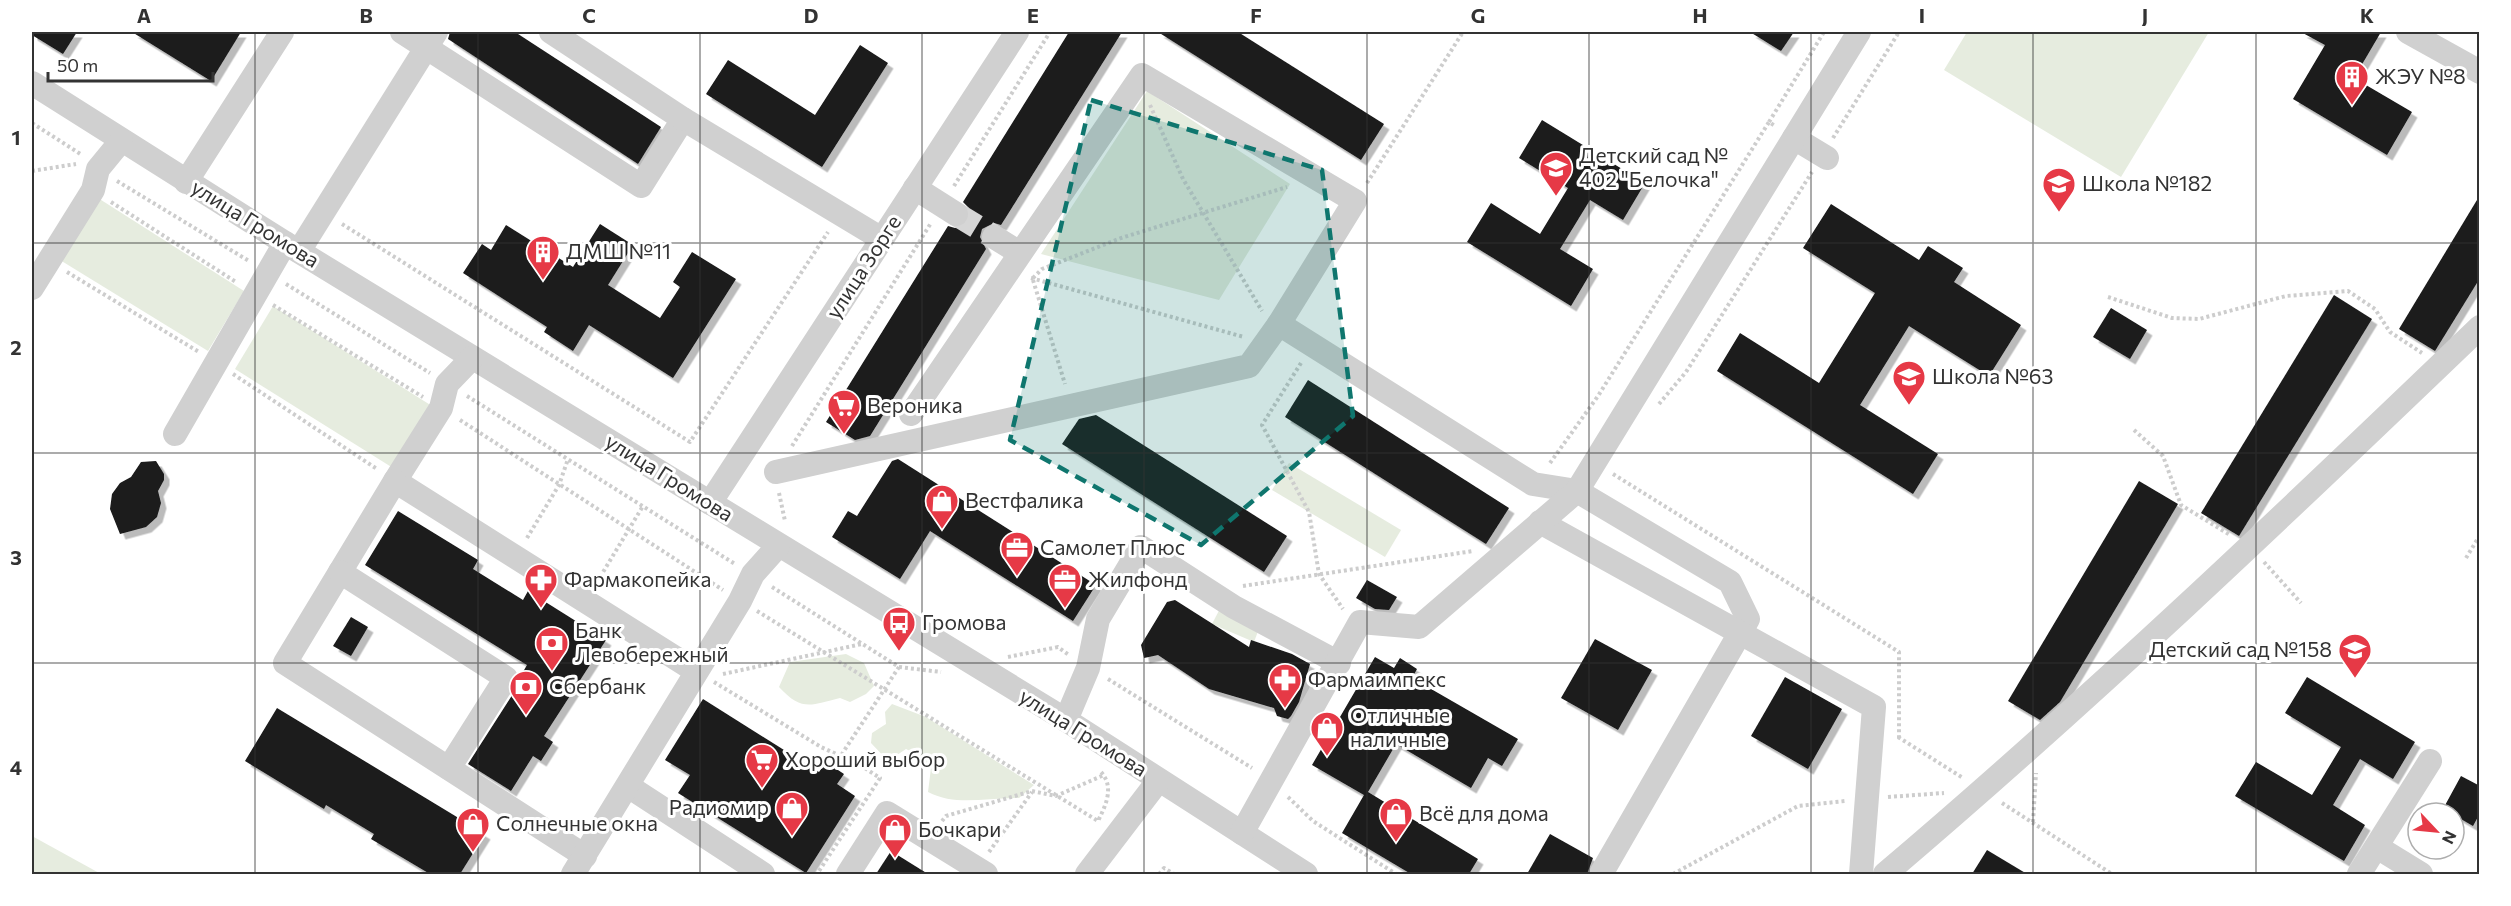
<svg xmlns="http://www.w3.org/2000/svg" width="2511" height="906" viewBox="0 0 2511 906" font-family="Commissioner,sans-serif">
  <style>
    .green { fill: #e6ecdf }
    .building { fill: #1a1a1a; filter: url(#shadow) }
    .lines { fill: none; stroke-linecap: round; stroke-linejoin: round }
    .minor-tunnel { stroke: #d6d6d6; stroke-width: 24; stroke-dasharray: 24 12; stroke-linecap: butt }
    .path { stroke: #cdcdcd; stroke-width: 4; stroke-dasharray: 3 3; stroke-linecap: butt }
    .minor { stroke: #d0d0d0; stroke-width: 24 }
    .marked { fill: #0f766e; fill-opacity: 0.2; stroke: #0f766e; stroke-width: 4.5; stroke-dasharray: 12 8; stroke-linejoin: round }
    .grid { fill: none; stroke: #333; stroke-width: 1.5; stroke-opacity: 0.55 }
    .labels { text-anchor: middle; stroke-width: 6; stroke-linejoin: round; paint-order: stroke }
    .poi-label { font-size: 21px; fill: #333; stroke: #fff; text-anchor: start }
    .street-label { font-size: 21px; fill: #333; stroke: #fff }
    .neatline { fill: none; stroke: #333; stroke-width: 2 }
    .grid-label { font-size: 20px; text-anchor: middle; font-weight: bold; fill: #333 }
  </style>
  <defs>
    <filter id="shadow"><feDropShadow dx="5.5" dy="5.5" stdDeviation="0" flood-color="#0004"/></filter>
  </defs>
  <rect width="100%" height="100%" fill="#fff"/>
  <g class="green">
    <path d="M1967 32H2209L2121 177 1944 70Z"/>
    <path d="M1147 91 1290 184 1219 300 1041 254Z"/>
    <path d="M98 198 244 291 208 351 60 260Z"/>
    <path d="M273 306 432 406 393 468 235 369Z"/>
    <path d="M1289 463 1401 530 1385 557 1272 490Z"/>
    <path d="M1225 599 1263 618 1254 642 1212 624Z"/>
    <path d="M846 654 864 663 874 686 866 694 850 702 840 698C811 705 802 712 779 687L790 662Z"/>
    <path d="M892 704 926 717 1034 785 1019 798C987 797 957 807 928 792L931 768 921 766 916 754 906 749 888 761 871 743 872 733 886 724 885 712Z"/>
    <path d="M32 836 101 874H32Z"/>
  </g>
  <g class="building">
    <path d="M32 32H77L63 54 32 35Z"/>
    <path d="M132 32H241L211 81Z"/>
    <path d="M450 32H515L661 127 638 164 448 39Z"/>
    <path d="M1069 32H1122L1001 225 994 223 982 229 980 237 986 249 870 436 855 440 826 422 948 226 955 228 962 227 968 221 969 208 963 202Z"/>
    <path d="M1158 32H1238L1384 124 1361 160Z"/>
    <path d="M1750 32H1794L1781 51Z"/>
    <path d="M2301 32H2381L2354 78 2412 112 2387 155 2293 99 2325 45Z"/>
    <path d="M860 45 888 63 822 167 706 94 728 60 815 115Z"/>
    <path d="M1542 120 1645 183 1623 220 1590 200 1560 249 1593 269 1571 306 1467 242 1491 203 1540 234 1568 188 1519 158Z"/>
    <path d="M2480 195V278L2435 351 2399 329Z"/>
    <path d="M1831 204 1919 260 1928 246 1963 268 1954 282 2021 325 1989 376 1909 326 1860 405 1938 454 1913 494 1717 371 1740 333 1819 383 1875 293 1803 248Z"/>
    <path d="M600 224 633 245 608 285 660 318 680 287 673 282 692 252 736 279 673 378 589 325 573 351 544 332 547 327 463 273 482 244 491 250 506 225 573 267Z"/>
    <path d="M2334 295 2372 319 2239 536 2201 513Z"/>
    <path d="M2111 308 2147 330 2130 359 2093 337Z"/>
    <path d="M1308 380 1509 508 1486 544 1285 417Z"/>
    <path d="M1096 415 1287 536 1264 572 1062 444 1079 419Z"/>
    <path d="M898 459 1096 585 1073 621 930 531 900 579 832 537 848 511 857 516 892 461Z"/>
    <path d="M156 461 164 474V480L158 491 161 503 157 517 146 527 120 534 110 509 112 494 120 483 131 477 141 462Z"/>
    <path d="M2139 481 2178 504 2060 702 2040 720 2008 701Z"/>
    <path d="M398 511 478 560 473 569 523 600 528 591 606 640 544 736 553 742 541 761 533 756 511 791 468 764 518 686 520 677 527 665 365 565Z"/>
    <path d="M1367 580 1397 597 1389 610 1375 609 1356 598Z"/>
    <path d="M1175 600 1249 647 1251 640 1292 654 1310 664 1299 702 1291 716 1288 719 1277 716 1274 708 1209 689 1158 655 1144 658 1141 645 1167 602Z"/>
    <path d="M351 617 368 627 351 656 333 646Z"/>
    <path d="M1595 639 1652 670 1618 730 1561 698Z"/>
    <path d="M1375 657 1394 668 1400 658 1417 669 1412 678 1518 739 1502 766 1488 758 1471 788 1396 744 1368 792 1478 859 1469 874H1411L1342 833 1364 795 1312 765Z"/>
    <path d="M1785 677 1842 709 1808 769 1751 736Z"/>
    <path d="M2307 677 2415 742 2393 779 2360 759 2333 805 2365 825 2344 861 2235 796 2256 762 2312 795 2341 747 2285 713Z"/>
    <path d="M703 699 819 772 826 762 844 774 837 784 855 796 806 873 678 793 690 775 665 760Z"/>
    <path d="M277 708 485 834 460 874H430L371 839 374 834 326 805 324 809 245 761Z"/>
    <path d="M2461 776 2480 786V813L2473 826 2454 815V813L2443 809Z"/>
    <path d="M1550 834 1593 858 1587 874H1527Z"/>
    <path d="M1987 850 2027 874H1972Z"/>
    <path d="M891 851 928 874H876Z"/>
  </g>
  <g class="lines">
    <path class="minor-tunnel" d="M956 214 994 237"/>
    <g class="path">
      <path d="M1150 105 1183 179 1262 311"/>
      <path d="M1769 122 1824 32"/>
      <path d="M32 123 82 155"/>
      <path d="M1833 138 1899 32"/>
      <path d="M32 171 76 164"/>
      <path d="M117 181 249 261"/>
      <path d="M1367 183 1463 32"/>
      <path d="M954 186 1050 32"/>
      <path d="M111 202 236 282"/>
      <path d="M342 224 690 442 828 232"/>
      <path d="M67 272 199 352"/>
      <path d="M1031 278 1244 337"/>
      <path d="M1033 278 1042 269 1121 238 1287 187"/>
      <path d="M1033 280 1065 384"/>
      <path d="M286 284 430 373"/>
      <path d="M2108 297 2172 318 2199 319 2286 296 2348 291 2375 309 2390 332 2422 353"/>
      <path d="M273 305 423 397"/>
      <path d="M1301 363 1262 425 1309 512 1319 574 1343 609"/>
      <path d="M233 374 377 469"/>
      <path d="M467 396 735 564"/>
      <path d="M1659 404 1686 372 1812 172"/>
      <path d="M460 420 723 590"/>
      <path d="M2134 430 2163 456 2181 505 2230 535"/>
      <path d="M792 446 931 223"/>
      <path d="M1550 463 1598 396 1769 122 1775 126"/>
      <path d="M1613 474 1899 652V738"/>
      <path d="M779 493 785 521"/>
      <path d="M527 538 559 485 568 459"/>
      <path d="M2466 558 2480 535"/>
      <path d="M2264 562 2301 603"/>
      <path d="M597 582 643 506"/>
      <path d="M1243 586 1473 551"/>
      <path d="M772 587 899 667 840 757"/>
      <path d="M757 611 1098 821C1106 805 1115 786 1100 771"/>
      <path d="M1008 657 1058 647 1069 655"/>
      <path d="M899 667 941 672"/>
      <path d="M723 674 862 644"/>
      <path d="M1108 679 1252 768"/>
      <path d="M714 682 821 747 860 765 880 778 817 874"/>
      <path d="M1898 737 1963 778"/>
      <path d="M1288 797 1313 821 1396 874"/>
      <path d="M1888 797 1944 793"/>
      <path d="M2002 803 2112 874"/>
      <path d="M942 821 946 816 1032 791 1056 796 1104 775"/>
      <path d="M2033 822 2036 773"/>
      <path d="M989 852 1032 792"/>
      <path d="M1159 874 1164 868 1174 874"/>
      <path d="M1673 874 1798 806 1845 801"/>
    </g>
    <g class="minor">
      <path d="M402 32 641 186 683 119 882 239"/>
      <path d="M551 32 683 119"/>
      <path d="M2408 32 2480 72"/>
      <path d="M32 83 285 243 1066 720 1306 874"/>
      <path d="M1794 138 1827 158"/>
      <path d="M186 182 282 32"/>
      <path d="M915 188 956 214"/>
      <path d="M994 237 1020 253"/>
      <path d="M299 251 436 32"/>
      <path d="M32 288 93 190 98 169 121 141"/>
      <path d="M1279 324 1533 484 1577 491 1730 582 1748 619 1601 874"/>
      <path d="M472 358 447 384 441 408 395 481 696 671"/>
      <path d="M175 434 285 243"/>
      <path d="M776 472 1249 366 1279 324 1355 201 1142 75 911 414"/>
      <path d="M395 481 285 663 585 856"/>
      <path d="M710 503 1017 32"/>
      <path d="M1540 522 1874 707 1861 874"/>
      <path d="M340 572 506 678 449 768"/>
      <path d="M1066 720 1088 668 1098 619 1141 547 1234 607 1339 663"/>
      <path d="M628 786 763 874"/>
      <path d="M1242 833 1360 622 1419 627 1577 491 1859 32"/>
      <path d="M2377 847 2421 874"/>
      <path d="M573 874 740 601 753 574 778 546"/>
      <path d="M848 874 887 813 986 874"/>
      <path d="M1087 874 1158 781"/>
      <path d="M1885 874C2090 700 2285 514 2480 327"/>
      <path d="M2359 874 2430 761"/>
    </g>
  </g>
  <path class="marked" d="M1091 100 1322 170 1353 416 1201 545 1010 440Z"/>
  <path class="grid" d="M255 32V874M478 32V874M700 32V874M922 32V874M1144 32V874M1367 32V874M1589 32V874M1811 32V874M2033 32V874M2256 32V874M32 243H2480M32 453H2480M32 663H2480"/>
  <defs>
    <g id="building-pin" transform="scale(1.725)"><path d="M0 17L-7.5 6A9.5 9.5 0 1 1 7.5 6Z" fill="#e63946" stroke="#fff"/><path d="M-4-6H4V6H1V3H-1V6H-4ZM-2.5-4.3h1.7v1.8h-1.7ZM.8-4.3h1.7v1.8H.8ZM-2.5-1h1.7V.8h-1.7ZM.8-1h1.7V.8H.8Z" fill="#fff"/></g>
    <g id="school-pin" transform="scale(1.725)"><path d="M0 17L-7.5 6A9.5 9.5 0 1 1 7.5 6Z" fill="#e63946" stroke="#fff"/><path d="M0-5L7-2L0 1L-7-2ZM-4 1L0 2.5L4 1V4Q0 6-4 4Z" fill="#fff"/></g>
    <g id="supermarket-pin" transform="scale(1.725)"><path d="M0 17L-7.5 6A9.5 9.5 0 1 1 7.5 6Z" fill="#e63946" stroke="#fff"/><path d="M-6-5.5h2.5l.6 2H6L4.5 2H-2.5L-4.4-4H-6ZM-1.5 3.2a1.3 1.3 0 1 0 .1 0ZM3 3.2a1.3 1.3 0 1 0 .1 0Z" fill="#fff"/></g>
    <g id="shop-pin" transform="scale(1.725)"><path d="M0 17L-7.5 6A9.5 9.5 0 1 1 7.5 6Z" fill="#e63946" stroke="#fff"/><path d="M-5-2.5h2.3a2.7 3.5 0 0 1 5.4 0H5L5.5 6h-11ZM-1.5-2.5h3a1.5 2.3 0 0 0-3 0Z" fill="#fff"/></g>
    <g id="office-pin" transform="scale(1.725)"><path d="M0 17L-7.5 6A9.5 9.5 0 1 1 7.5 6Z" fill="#e63946" stroke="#fff"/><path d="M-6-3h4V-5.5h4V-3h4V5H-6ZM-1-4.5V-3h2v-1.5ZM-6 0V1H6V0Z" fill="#fff"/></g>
    <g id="pharmacy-pin" transform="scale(1.725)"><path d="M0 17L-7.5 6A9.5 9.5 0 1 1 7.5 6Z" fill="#e63946" stroke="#fff"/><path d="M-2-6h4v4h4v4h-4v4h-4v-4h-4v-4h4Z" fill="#fff"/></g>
    <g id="bus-pin" transform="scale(1.725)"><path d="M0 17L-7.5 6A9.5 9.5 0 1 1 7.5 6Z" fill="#e63946" stroke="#fff"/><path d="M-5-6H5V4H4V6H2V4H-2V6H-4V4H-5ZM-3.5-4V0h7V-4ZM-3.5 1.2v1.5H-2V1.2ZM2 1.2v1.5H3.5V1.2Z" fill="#fff"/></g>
    <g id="bank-pin" transform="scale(1.725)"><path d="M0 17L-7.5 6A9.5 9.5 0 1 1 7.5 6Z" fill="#e63946" stroke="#fff"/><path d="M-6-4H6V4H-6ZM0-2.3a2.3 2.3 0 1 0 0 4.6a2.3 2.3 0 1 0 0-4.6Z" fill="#fff"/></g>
  </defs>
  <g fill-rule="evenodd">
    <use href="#building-pin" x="2352" y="77"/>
    <use href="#school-pin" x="1556" y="168"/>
    <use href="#school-pin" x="2059" y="184"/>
    <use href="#building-pin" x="543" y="252"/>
    <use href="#school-pin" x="1909" y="377"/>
    <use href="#supermarket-pin" x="844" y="406"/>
    <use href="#shop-pin" x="942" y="501"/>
    <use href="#office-pin" x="1017" y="548"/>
    <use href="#pharmacy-pin" x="541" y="580"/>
    <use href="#office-pin" x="1065" y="580"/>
    <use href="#bus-pin" x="899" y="623"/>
    <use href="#bank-pin" x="552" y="643"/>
    <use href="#school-pin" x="2355" y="650"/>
    <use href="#pharmacy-pin" x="1285" y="680"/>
    <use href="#bank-pin" x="526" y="687"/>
    <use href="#shop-pin" x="1327" y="728"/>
    <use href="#supermarket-pin" x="762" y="760"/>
    <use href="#shop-pin" x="792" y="808"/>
    <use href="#shop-pin" x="1396" y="814"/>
    <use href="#shop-pin" x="473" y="824"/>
    <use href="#shop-pin" x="895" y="830"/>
  </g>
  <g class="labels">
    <g class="poi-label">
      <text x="2375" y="84">ЖЭУ №8</text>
      <text x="1579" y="163">Детский сад №<tspan x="1579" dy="24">402 "Белочка"</tspan></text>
      <text x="2082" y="191">Школа №182</text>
      <text x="566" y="259">ДМШ №11</text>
      <text x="1932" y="384">Школа №63</text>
      <text x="867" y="413">Вероника</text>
      <text x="965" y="508">Вестфалика</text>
      <text x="1040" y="555">Самолет Плюс</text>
      <text x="564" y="587">Фармакопейка</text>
      <text x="1088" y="587">Жилфонд</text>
      <text x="922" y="630">Громова</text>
      <text x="575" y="638">Банк<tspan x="575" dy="24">Левобережный</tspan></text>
      <text x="2332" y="657" text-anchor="end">Детский сад №158</text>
      <text x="1308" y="687">Фармаимпекс</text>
      <text x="549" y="694">Сбербанк</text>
      <text x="1350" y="723">Отличные<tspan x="1350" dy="24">наличные</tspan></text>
      <text x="785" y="767">Хороший выбор</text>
      <text x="769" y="815" text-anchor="end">Радиомир</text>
      <text x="1419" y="821">Всё для дома</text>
      <text x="496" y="831">Солнечные окна</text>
      <text x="918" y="837">Бочкари</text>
    </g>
    <g class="street-label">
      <text transform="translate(255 224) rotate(32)" y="7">улица Громова</text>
      <text transform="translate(864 267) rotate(-57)" y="7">улица Зорге</text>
      <text transform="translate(669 478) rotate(32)" y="7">улица Громова</text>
      <text transform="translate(1083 733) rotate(32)" y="7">улица Громова</text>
    </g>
  </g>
  <rect width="2511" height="906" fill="none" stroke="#ffffff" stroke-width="66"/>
  <g transform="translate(2436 831) rotate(116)"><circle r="28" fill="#ffffff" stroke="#adadad" stroke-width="1.5"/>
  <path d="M0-4.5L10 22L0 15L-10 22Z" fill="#e63946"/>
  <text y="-9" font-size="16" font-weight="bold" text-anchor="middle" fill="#333333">N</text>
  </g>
  <path d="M48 72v9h165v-9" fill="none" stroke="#333333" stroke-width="3"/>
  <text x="57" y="72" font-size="18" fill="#333333" stroke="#ffffff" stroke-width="4.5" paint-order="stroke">50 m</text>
  <rect x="33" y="33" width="2445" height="840" class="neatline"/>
  <g class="grid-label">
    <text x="144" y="23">A</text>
    <text x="366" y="23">B</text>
    <text x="589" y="23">C</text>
    <text x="811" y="23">D</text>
    <text x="1033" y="23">E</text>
    <text x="1256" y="23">F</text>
    <text x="1478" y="23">G</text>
    <text x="1700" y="23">H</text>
    <text x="1922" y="23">I</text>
    <text x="2145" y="23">J</text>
    <text x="2367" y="23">K</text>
    <text x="16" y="145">1</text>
    <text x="16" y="355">2</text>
    <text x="16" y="565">3</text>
    <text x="16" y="775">4</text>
  </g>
</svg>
